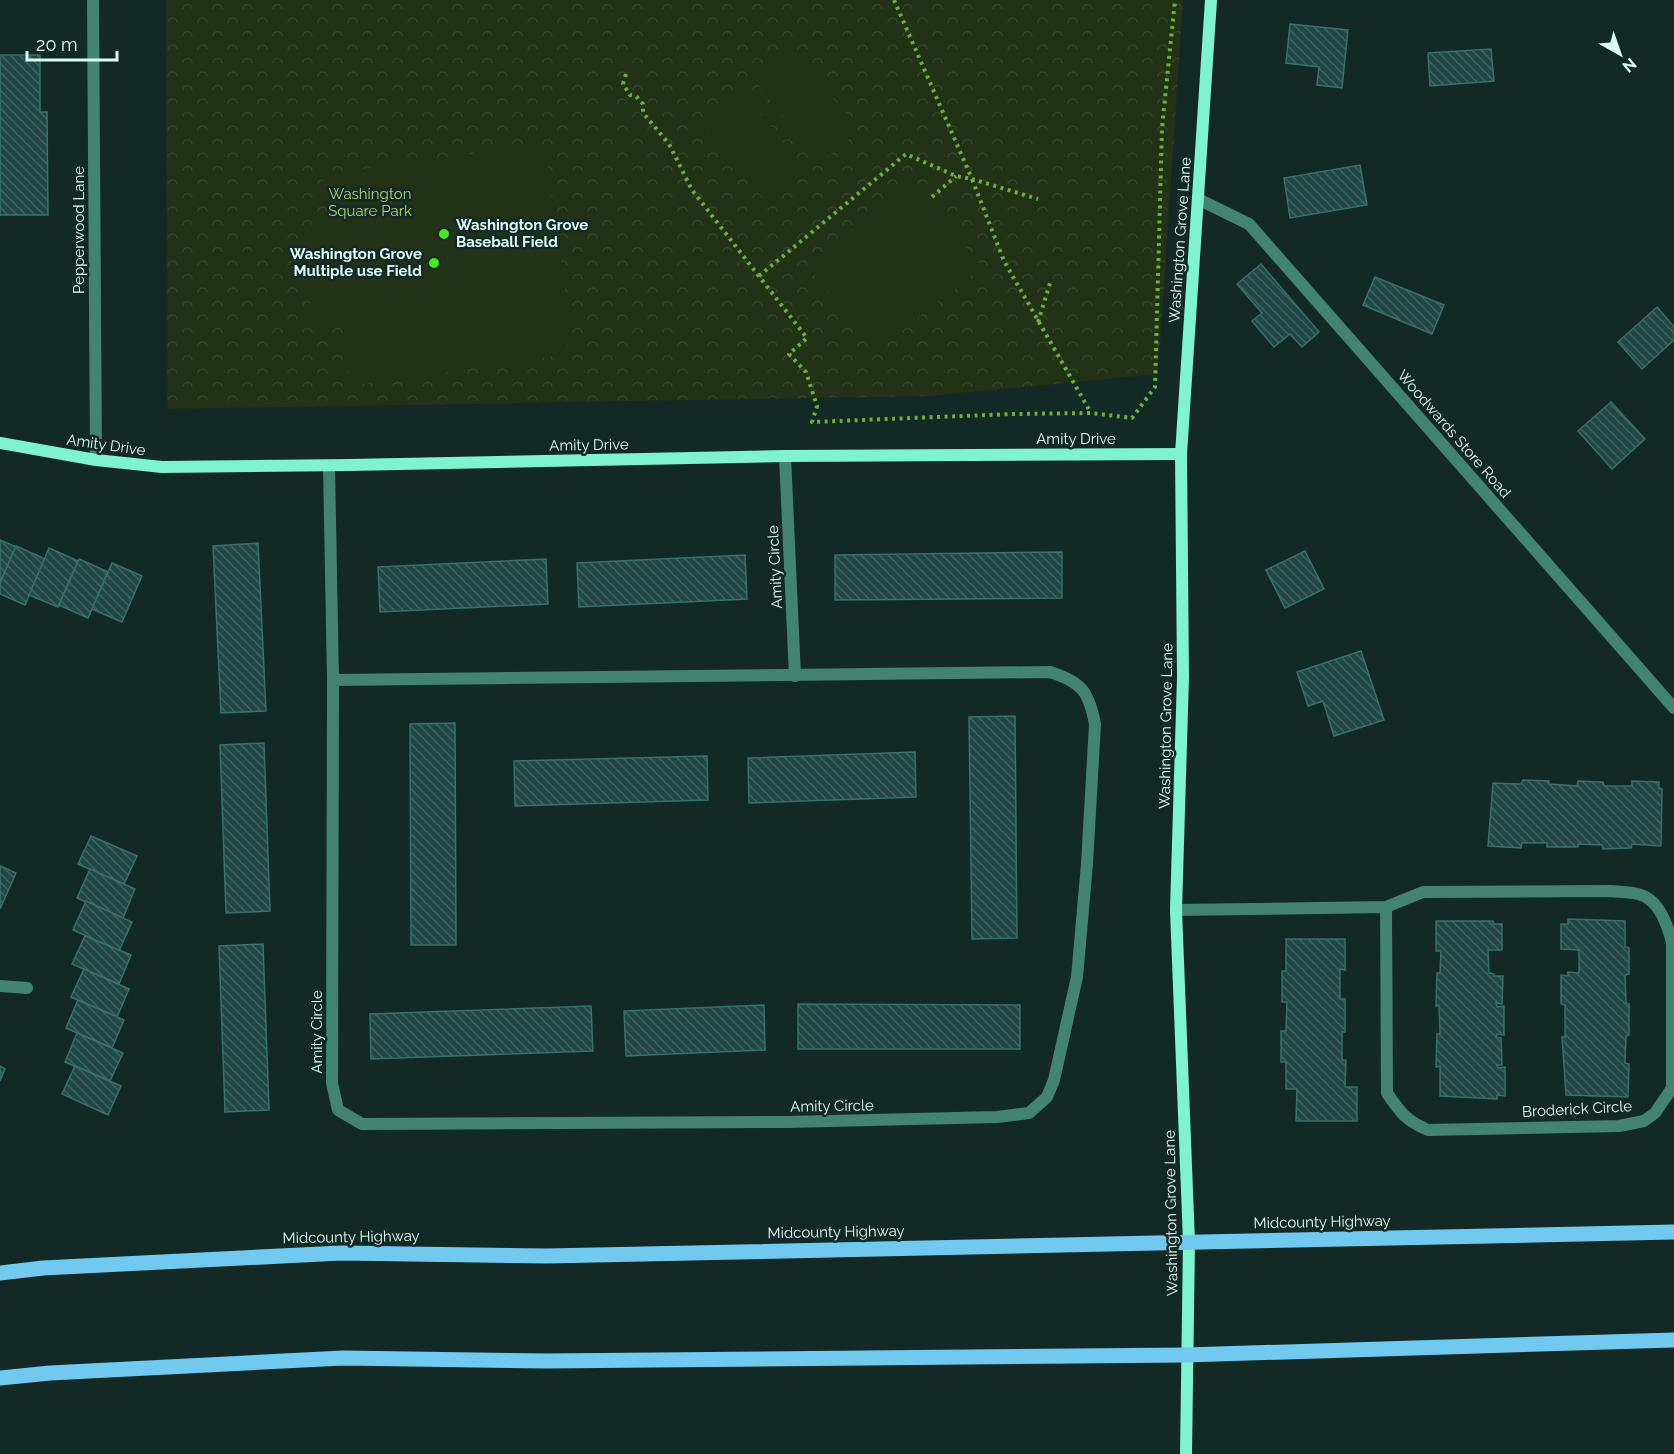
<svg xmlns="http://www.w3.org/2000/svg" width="1674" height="1454" viewBox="0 0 1674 1454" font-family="Raleway,sans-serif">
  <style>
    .forest { fill: url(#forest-crowns) }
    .garden { fill: #213217 }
    .building { fill: url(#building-back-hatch); stroke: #36716a; stroke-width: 1.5 }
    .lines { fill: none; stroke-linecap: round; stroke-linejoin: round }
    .path { stroke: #69b03e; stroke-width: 4; stroke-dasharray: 3 4.5; stroke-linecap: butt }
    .street { stroke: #438371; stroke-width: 12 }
    .secondary { stroke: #7ff2d0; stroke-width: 12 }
    .primary { stroke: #71c9f0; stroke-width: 15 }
    .poi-dot { fill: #4ae81e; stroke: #132925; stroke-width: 2 }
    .labels { text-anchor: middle; stroke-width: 5; stroke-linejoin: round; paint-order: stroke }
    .park-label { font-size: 15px; fill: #aad570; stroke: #132925 }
    .poi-label { font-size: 15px; font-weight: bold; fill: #defcf6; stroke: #132925; text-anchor: start }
    .street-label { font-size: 15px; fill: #defcf6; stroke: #132925 }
  </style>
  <defs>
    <pattern id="forest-crowns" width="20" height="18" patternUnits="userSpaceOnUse" patternTransform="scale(1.5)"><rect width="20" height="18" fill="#213217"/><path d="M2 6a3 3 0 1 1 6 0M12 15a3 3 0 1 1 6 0" fill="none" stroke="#36462e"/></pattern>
    <pattern id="building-back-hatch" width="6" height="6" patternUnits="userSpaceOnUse" patternTransform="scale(1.5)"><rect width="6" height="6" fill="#214843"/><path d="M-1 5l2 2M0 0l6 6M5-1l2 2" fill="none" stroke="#41635f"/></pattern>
  </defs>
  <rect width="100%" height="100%" fill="#132925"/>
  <path class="forest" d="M166 0H1183L1158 374 930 396 167 409Z"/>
  <g class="garden">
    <path d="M792 47 859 131 820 163 753 78Z"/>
    <path d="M740 88 807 172 768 204 700 120Z"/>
    <path d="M544 144 572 338 559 355 350 386 342 323 314 327 302 235 330 231 323 175Z"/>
    <path d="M914 181 982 267 875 352 807 265Z"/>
  </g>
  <g class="building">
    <path d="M1290 24 1348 30 1342 88 1317 85 1319 67 1286 63Z"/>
    <path d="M1491 49 1494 81 1430 86 1428 53Z"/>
    <path d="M0 55H40V112H47L48 215H0Z"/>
    <path d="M1360 165 1367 205 1290 218 1284 178Z"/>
    <path d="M1261 264 1319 332 1302 347 1290 334 1274 347 1252 321 1262 313 1237 284Z"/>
    <path d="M1375 277 1444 305 1432 334 1363 305Z"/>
    <path d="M1657 307 1674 327V340L1642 369 1618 342Z"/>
    <path d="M1611 402 1645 439 1612 469 1578 431Z"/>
    <path d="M0 540 16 547 0 583Z"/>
    <path d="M258 543 266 711 221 713 213 546Z"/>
    <path d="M16 546 45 559 25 605 0 594V583Z"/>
    <path d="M49 548 78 561 58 607 29 595Z"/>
    <path d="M1305 551 1324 589 1285 608 1266 570Z"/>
    <path d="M1062 552V598L835 600V555Z"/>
    <path d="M745 555 747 599 579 607 577 563Z"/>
    <path d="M79 559 108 572 88 618 59 605Z"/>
    <path d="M546 559 548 604 380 612 378 567Z"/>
    <path d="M112 563 142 576 122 622 92 609Z"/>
    <path d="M1361 651 1384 720 1334 736 1323 701 1308 706 1297 672Z"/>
    <path d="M1015 716 1017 938 972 939 969 717Z"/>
    <path d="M455 723 456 945H411L410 724Z"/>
    <path d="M264 743 270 911 226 913 220 745Z"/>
    <path d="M915 752 916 797 749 803 748 758Z"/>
    <path d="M707 756 708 800 515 806 514 761Z"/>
    <path d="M1523 780 1549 781V784L1577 786 1578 781 1603 782 1604 786H1632V781L1659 782V788L1662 789 1661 846 1632 844 1631 848 1603 849 1602 845 1578 844V847H1547V843H1522L1521 848 1488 846 1493 783 1521 784Z"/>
    <path d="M91 836 137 856 124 884 78 864Z"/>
    <path d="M0 866 16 873 0 909Z"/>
    <path d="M90 869 135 889 123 918 77 898Z"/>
    <path d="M86 901 132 922 119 951 73 930Z"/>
    <path d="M1568 919 1625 921V947L1629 948V974L1625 975 1626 1003 1629 1004V1035L1626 1036 1625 1063 1629 1064 1628 1097 1566 1095 1562 1037H1565V1005L1561 1004V975L1568 976V972L1579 973V950L1561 949V924H1568Z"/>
    <path d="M1436 921H1493L1494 924H1502V950H1488L1489 973 1494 974V976H1503L1502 1004 1496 1003 1497 1007 1504 1006V1035L1497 1034 1496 1037 1501 1038 1502 1065H1497L1498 1068 1505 1067V1096L1497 1095V1099L1440 1096V1066L1436 1067 1437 1034H1440L1439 1005 1436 1006 1437 973H1440L1441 951H1436Z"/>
    <path d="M85 936 131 955 119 984 72 964Z"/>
    <path d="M1286 939H1345V970L1340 969V999H1345V1032H1342V1060H1346L1345 1087H1357V1121H1296L1297 1089H1286V1062H1281V1031H1286L1287 1002H1282V971H1286Z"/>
    <path d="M263 944 269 1110 225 1112 219 946Z"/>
    <path d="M84 969 129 989 117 1017 71 997Z"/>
    <path d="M78 1000 124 1020 112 1048 66 1028Z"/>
    <path d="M798 1004 1020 1005V1049H798Z"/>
    <path d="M764 1005 765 1050 626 1056 624 1011Z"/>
    <path d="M591 1006 593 1051 371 1059 370 1014Z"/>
    <path d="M77 1033 123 1053 110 1081 65 1062Z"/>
    <path d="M0 1066 5 1069 0 1081Z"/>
    <path d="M75 1066 121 1086 108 1115 62 1094Z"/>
  </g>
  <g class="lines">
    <g class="path">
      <path d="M894 0 972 179 1038 199"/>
      <path d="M626 74 623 84 630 95 636 96 643 104V113L669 144 692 190 807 338 789 354 806 372 817 406 812 422 1013 414 1091 413 1132 418 1155 387 1162 128 1175 0"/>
      <path d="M932 197 956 176"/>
      <path d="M759 276 906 154 956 176 972 179 1004 261 1091 413"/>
      <path d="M1038 322 1051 280"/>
    </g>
    <g class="street">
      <path d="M93 0 96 460"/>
      <path d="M1198 199 1249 224 1674 708"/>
      <path d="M785 456 795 676"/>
      <path d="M329 466 333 680 332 1083 338 1110 362 1124 788 1122 997 1117 1029 1113 1047 1097 1054 1080 1077 977 1087 864 1095 724C1089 692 1082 682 1050 672L333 680"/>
      <path d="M1176 910 1386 907 1423 892 1610 891C1619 892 1629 892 1638 894 1659 899 1667 924 1672 942V1088L1655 1113 1644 1121 1619 1126 1428 1130C1406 1121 1400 1112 1387 1093L1386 907"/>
      <path d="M0 986 27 988"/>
    </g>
    <g class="secondary">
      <path d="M0 443 96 460 162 467 350 465 785 456 1181 454"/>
      <path d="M1186 1454 1189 1242 1176 910 1183 677 1181 454 1211 0"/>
    </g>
    <g class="primary">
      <path d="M0 1273 43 1268 341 1253 547 1256 1674 1232"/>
      <path d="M0 1378 50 1373 343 1358 547 1361 1186 1355 1674 1340"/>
    </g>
  </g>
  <g class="poi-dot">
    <circle cx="444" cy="234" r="6"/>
    <circle cx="434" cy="263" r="6"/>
  </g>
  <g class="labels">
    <g class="park-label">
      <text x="370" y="199">Washington<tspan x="370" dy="17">Square Park</tspan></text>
    </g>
    <g class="poi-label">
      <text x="456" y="230">Washington Grove<tspan x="456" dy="17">Baseball Field</tspan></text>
      <text x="422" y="259" text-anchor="end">Washington Grove<tspan x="422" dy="17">Multiple use Field</tspan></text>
    </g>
    <g class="street-label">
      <text transform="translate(79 230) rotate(-90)" y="5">Pepperwood Lane</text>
      <text transform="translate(1180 240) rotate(-86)" y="5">Washington Grove Lane</text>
      <text transform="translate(1454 434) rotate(49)" y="5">Woodwards Store Road</text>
      <text x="1076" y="444">Amity Drive</text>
      <text transform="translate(106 445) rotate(8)" y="5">Amity Drive</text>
      <text transform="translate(589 445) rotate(-1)" y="5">Amity Drive</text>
      <text transform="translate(775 567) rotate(-93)" y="5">Amity Circle</text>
      <text transform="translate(1166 726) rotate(-89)" y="5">Washington Grove Lane</text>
      <text transform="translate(317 1032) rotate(-90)" y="5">Amity Circle</text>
      <text transform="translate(832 1106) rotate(-1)" y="5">Amity Circle</text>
      <text transform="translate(1577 1109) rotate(-3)" y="5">Broderick Circle</text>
      <text transform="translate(1171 1213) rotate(-91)" y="5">Washington Grove Lane</text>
      <text transform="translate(1322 1222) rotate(-1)" y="5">Midcounty Highway</text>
      <text transform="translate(836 1232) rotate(-1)" y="5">Midcounty Highway</text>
      <text transform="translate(351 1237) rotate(-1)" y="5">Midcounty Highway</text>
    </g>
  </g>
  <g transform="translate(1620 54) rotate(140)" stroke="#132925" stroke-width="4.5" paint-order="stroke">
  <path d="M0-4.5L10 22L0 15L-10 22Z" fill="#defcf6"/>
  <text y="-9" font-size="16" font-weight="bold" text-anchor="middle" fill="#defcf6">N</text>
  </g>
  <path d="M27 51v9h90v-9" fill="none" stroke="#defcf6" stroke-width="3"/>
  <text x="36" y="51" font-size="18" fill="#defcf6" stroke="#132925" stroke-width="4.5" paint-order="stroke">20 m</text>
</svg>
